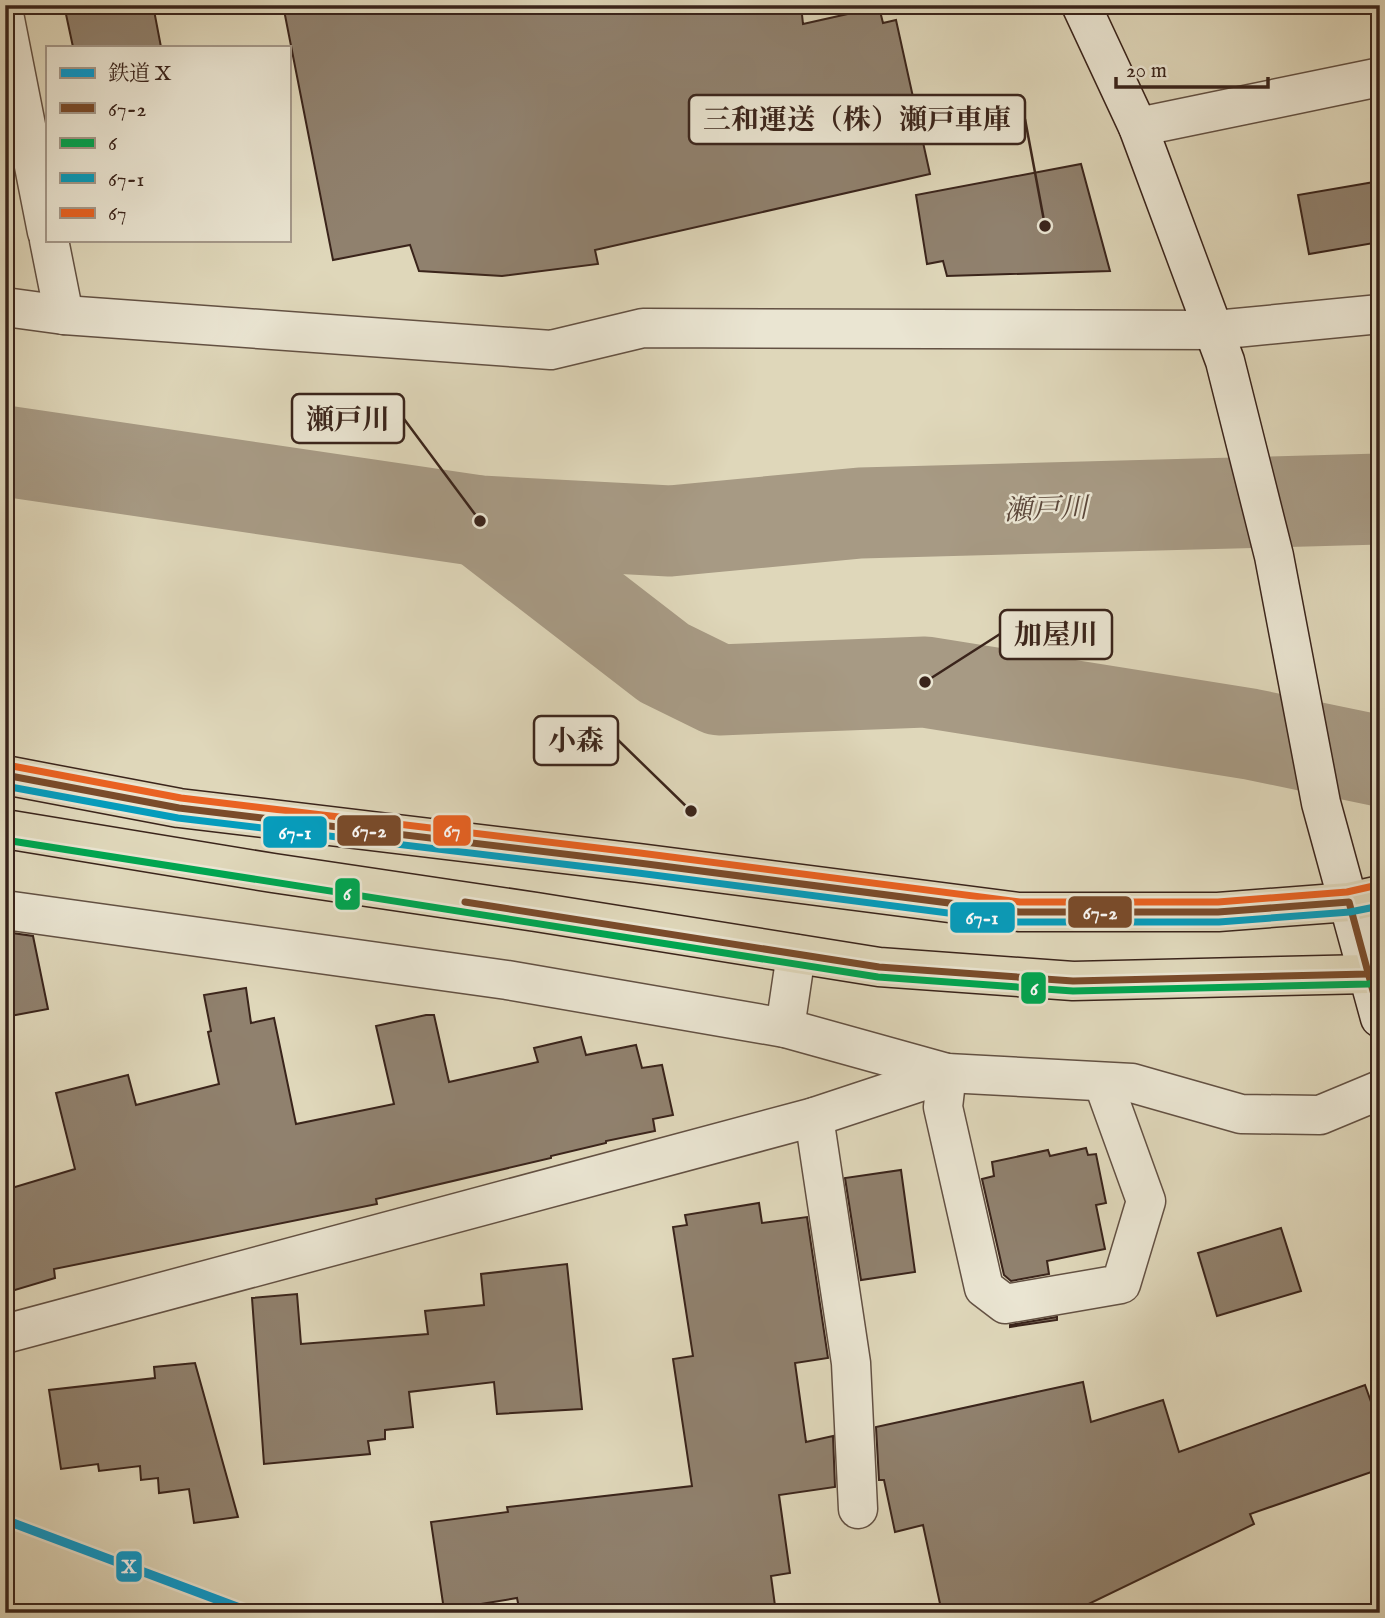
<svg xmlns="http://www.w3.org/2000/svg" width="1385" height="1618" viewBox="0 0 1385 1618" font-family="'IM FELL English','Noto Serif JP',serif">
  <style>
    .lines { fill: none; stroke-linecap: round; stroke-linejoin: round }
    .river { stroke: #a79a84; stroke-width: 91 }
    .building { fill: #90816e; stroke: #3a241b; stroke-width: 2 }
    .street-casing { stroke: #635143; stroke-width: 41 }
    .secondary-casing { stroke: #3a241b; stroke-width: 41 }
    .highway-casing { stroke: #3a241b; stroke-width: 41 }
    .street { stroke: #eae5d2; stroke-width: 38 }
    .secondary { stroke: #eae5d2; stroke-width: 38 }
    .highway { stroke: #dfd7ba; stroke-width: 38 }
    .bus-1-casing { stroke: #eae5d2; stroke-width: 12 }
    .bus-2-casing { stroke: #eae5d2; stroke-width: 12 }
    .bus-3-casing { stroke: #eae5d2; stroke-width: 12 }
    .bus-4-casing { stroke: #eae5d2; stroke-width: 12 }
    .bus-1 { stroke: #7a4b2a; stroke-width: 7 }
    .bus-2 { stroke: #00a651; stroke-width: 7 }
    .bus-3 { stroke: #069cbc; stroke-width: 7 }
    .bus-4 { stroke: #e96222; stroke-width: 7 }
    .rail-1-casing { stroke: #eae5d2; stroke-width: 14 }
    .rail-1 { stroke: #069acf; stroke-width: 9 }
    .labels { text-anchor: middle; stroke-width: 5; stroke-linejoin: round; paint-order: stroke }
    .water-label { font-size: 28px; font-style: italic; fill: #5b473a; stroke: #eae5d2 }
    .leader { fill: none; stroke: #3a241b; stroke-width: 2.5 }
    .callout-dot { fill: #3a241b; stroke: #eae5d2; stroke-width: 2.5 }
    .callout { fill: #eae5d2; stroke: #3a241b; stroke-width: 2.5 }
    .callout-label { font-size: 28px; text-anchor: middle; font-weight: bold; fill: #3a241b }
    .line-badge { stroke: #eae5d2; stroke-width: 2.5 }
    .badge-label { font-size: 19px; text-anchor: middle; font-weight: bold; fill: #fff }
  </style>
  <rect width="100%" height="100%" fill="#dfd7ba"/>
  <filter id="stains"><feTurbulence type="fractalNoise" baseFrequency=".00286" numOctaves="4"/><feColorMatrix values="0 0 0 0 .2 0 0 0 0 .09 0 0 0 0 .02 0 0 0 .5 -.17"/></filter>
  <radialGradient id="worn" r=".72"><stop offset=".6" stop-color="#630" stop-opacity="0"/><stop offset="1" stop-color="#630" stop-opacity=".3"/></radialGradient>
  <g class="lines">
    <g class="river">
      <path d="M5 451 480 521 670 531 860 513 1380 499"/>
      <path d="M480 521 664 663 719 690 925 682 1250 734 1380 761"/>
    </g>
  </g>
  <g class="building">
    <path d="M64 5H153L161 47H73Z"/>
    <path d="M283 5H801L803 24 879 7 883 23 896 20 930 174 595 250 598 264 502 276 419 271 410 245 333 260Z"/>
    <path d="M1081 164 1110 271 947 276 943 261 927 264 916 195Z"/>
    <path d="M1380 181V242L1309 254 1298 195Z"/>
    <path d="M5 932 33 936 48 1009 5 1017Z"/>
    <path d="M246 988 251 1023 274 1018 296 1124 394 1104 376 1026 426 1015H434L449 1082 538 1062 534 1048 581 1037 586 1055 636 1045 642 1068 662 1065 673 1115 653 1119 655 1131 606 1141V1143L551 1156V1158L376 1199 377 1204 54 1269 55 1278 5 1293V1190L75 1169 56 1093 128 1075 136 1105 219 1084 208 1032 211 1031 204 995Z"/>
    <path d="M1086 1148 1088 1155 1096 1154 1106 1203 1096 1205 1105 1249 1047 1261 1049 1274 1011 1281 1004 1275 982 1179 994 1176 992 1162 1048 1150 1050 1156Z"/>
    <path d="M901 1170 915 1272 861 1280 845 1178Z"/>
    <path d="M759 1203 762 1223 807 1217 828 1358 795 1363 806 1442 833 1436 835 1487 779 1495 790 1573 771 1576 776 1613H520L517 1598 444 1610 431 1522 508 1512 507 1507 692 1486 673 1359 693 1356 673 1227 687 1225 685 1215Z"/>
    <path d="M1281 1228 1301 1291 1217 1316 1198 1253Z"/>
    <path d="M567 1264 582 1409 497 1414 494 1382 409 1392 413 1427 385 1430V1439L368 1441 370 1454 264 1464 252 1298 297 1294 301 1344 428 1334 425 1311 484 1305 481 1274Z"/>
    <path d="M1057 1317V1320L1010 1327V1325Z"/>
    <path d="M195 1363 238 1517 194 1523 189 1489 159 1493 158 1478 141 1480 140 1466 99 1471 98 1464 61 1469 49 1390 155 1378 154 1367Z"/>
    <path d="M1083 1382 1091 1422 1163 1400 1179 1452 1365 1385 1380 1427V1469L1250 1514 1254 1524 1070 1613H942L923 1525 895 1532 884 1480H879L876 1427Z"/>
  </g>
  <g class="lines">
    <g class="street-casing">
      <g id="street">
        <path d="M5 19 47 232"/>
        <path d="M1138 127 1380 77"/>
        <path d="M49 240 64 315"/>
        <path d="M5 307 64 315 551 350 643 328 1215 330 1380 314"/>
        <path d="M5 910 507 980 785 1028 947 1073 1132 1083 1241 1114 1320 1115 1380 1090"/>
        <path d="M785 1028 796 954"/>
        <path d="M947 1073 943 1107 984 1288 1005 1304 1121 1284 1146 1201 1103 1082"/>
        <path d="M814 1117 851 1363 858 1509"/>
        <path d="M5 1334 814 1117 947 1073"/>
      </g>
    </g>
    <g class="secondary-casing">
      <path id="secondary" d="M1081 5 1138 127 1225 361 1274 556 1321 803 1380 1018"/>
    </g>
    <g class="highway-casing">
      <g id="highway">
        <path d="M5 775 179 808 639 863 1019 912H1218L1349 902 1380 895"/>
        <path d="M5 829 273 873 536 912 879 967 1073 981 1368 974 1380 971"/>
      </g>
    </g>
    <use href="#street" class="street"/>
    <use href="#secondary" class="secondary"/>
    <use href="#highway" class="highway"/>
    <g class="bus-1-casing">
      <g id="bus-1">
        <path d="M5 775 179 808 639 863 1019 912H1218L1349 902 1380 1017"/>
        <path d="M465 902 879 967 1073 981 1368 974 1380 971"/>
      </g>
    </g>
    <g class="bus-2-casing">
      <path id="bus-2" d="M5 840 878 977 1073 991 1368 984 1380 982"/>
    </g>
    <g class="bus-3-casing">
      <path id="bus-3" d="M5 786 178 818 638 873 1018 922H1219L1350 912 1380 906"/>
    </g>
    <g class="bus-4-casing">
      <path id="bus-4" d="M7 765 181 798 640 853 1020 902H1218L1347 892 1378 885"/>
    </g>
    <use href="#bus-1" class="bus-1"/>
    <use href="#bus-2" class="bus-2"/>
    <use href="#bus-3" class="bus-3"/>
    <use href="#bus-4" class="bus-4"/>
    <g class="rail-1-casing">
      <path id="rail-1" d="M5 1520 253 1613"/>
    </g>
    <use href="#rail-1" class="rail-1"/>
  </g>
  <g class="labels">
    <g class="water-label">
      <text transform="translate(1046 508) rotate(-2)" y="10">瀬戸川</text>
    </g>
  </g>
  <path class="leader" d="M1045 226L1025 119M480 521L404 419M925 682L1000 634M691 811L618 740"/>
  <g class="callout-dot">
    <circle cx="1045" cy="226" r="7"/>
    <circle cx="480" cy="521" r="7"/>
    <circle cx="925" cy="682" r="7"/>
    <circle cx="691" cy="811" r="7"/>
  </g>
  <g class="callout">
    <rect x="689" y="95" width="336" height="49" rx="7"/>
    <rect x="292" y="394" width="112" height="49" rx="7"/>
    <rect x="1000" y="610" width="112" height="49" rx="7"/>
    <rect x="534" y="716" width="84" height="49" rx="7"/>
  </g>
  <g class="callout-label">
    <text x="857" y="129">三和運送（株）瀬戸車庫</text>
    <text x="348" y="429">瀬戸川</text>
    <text x="1056" y="644">加屋川</text>
    <text x="576" y="750">小森</text>
  </g>
  <g class="line-badge">
    <rect x="432" y="814" width="40" height="33" rx="7" fill="#e96222"/>
    <rect x="336" y="814" width="66" height="33" rx="7" fill="#7a4b2a"/>
    <rect x="262" y="815" width="66" height="34" rx="7" fill="#069cbc"/>
    <rect x="334" y="877" width="27" height="34" rx="7" fill="#00a651"/>
    <rect x="1067" y="895" width="66" height="34" rx="7" fill="#7a4b2a"/>
    <rect x="949" y="901" width="67" height="33" rx="7" fill="#069cbc"/>
    <rect x="1020" y="971" width="27" height="34" rx="7" fill="#00a651"/>
    <rect x="115" y="1550" width="28" height="33" rx="7" fill="#069acf"/>
  </g>
  <g class="badge-label">
    <text x="452" y="837">67</text>
    <text x="369" y="837">67-2</text>
    <text x="295" y="839">67-1</text>
    <text x="347" y="900">6</text>
    <text x="1100" y="919">67-2</text>
    <text x="982" y="924">67-1</text>
    <text x="1034" y="995">6</text>
    <text x="129" y="1573">X</text>
  </g>
  <rect width="1385" height="1618" fill="none" stroke="#dfd7ba" stroke-width="28"/>
  <rect x="7" y="7" width="1371" height="1604" fill="none" stroke="#3a241b" stroke-width="3.5"/>
  <rect x="14" y="14" width="1357" height="1590" fill="none" stroke="#3a241b" stroke-width="2"/>
  <rect x="46" y="46" width="245" height="196" fill="#eae5d2" stroke="#a49889" stroke-width="2"/>
  <rect x="60" y="68" width="35" height="10" fill="#069acf" stroke="#a49889" stroke-width="2"/>
  <text x="108" y="80" font-size="21" fill="#3a241b">鉄道 X</text>
  <rect x="60" y="103" width="35" height="10" fill="#7a4b2a" stroke="#a49889" stroke-width="2"/>
  <text x="108" y="116" font-size="21" fill="#3a241b">67-2</text>
  <rect x="60" y="138" width="35" height="10" fill="#00a651" stroke="#a49889" stroke-width="2"/>
  <text x="108" y="150" font-size="21" fill="#3a241b">6</text>
  <rect x="60" y="173" width="35" height="10" fill="#069cbc" stroke="#a49889" stroke-width="2"/>
  <text x="108" y="186" font-size="21" fill="#3a241b">67-1</text>
  <rect x="60" y="208" width="35" height="10" fill="#e96222" stroke="#a49889" stroke-width="2"/>
  <text x="108" y="220" font-size="21" fill="#3a241b">67</text>
  <path d="M1116 77v10h152v-10" fill="none" stroke="#3a241b" stroke-width="3.5"/>
  <text x="1126" y="77" font-size="21" fill="#3a241b" stroke="#eae5d2" stroke-width="5" paint-order="stroke">20 m</text>
  <rect width="100%" height="100%" filter="url(#stains)"/>
  <rect width="100%" height="100%" fill="url(#worn)"/>
</svg>
